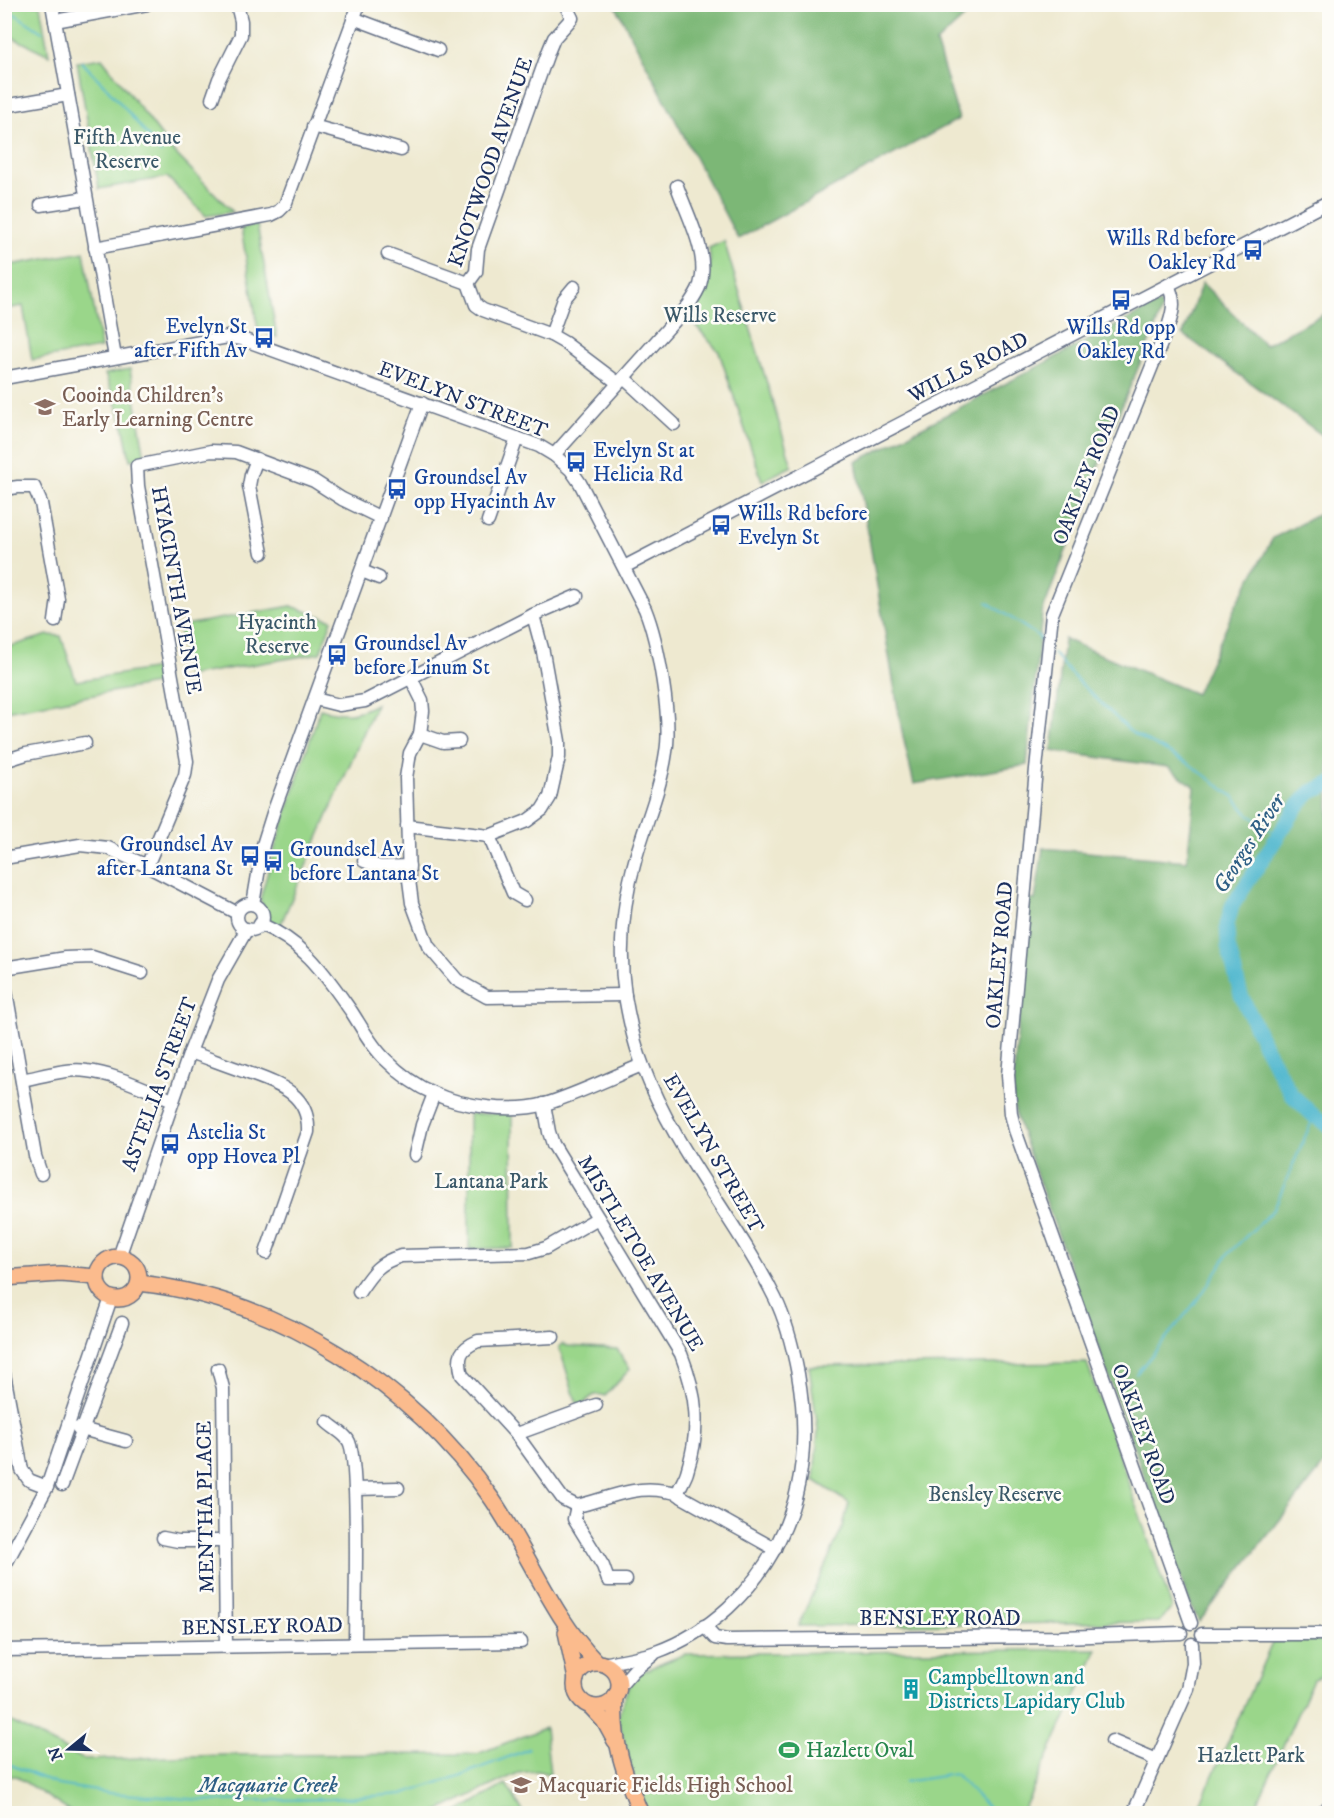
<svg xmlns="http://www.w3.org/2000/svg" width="1334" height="1818" viewBox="0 0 1334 1818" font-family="'IM FELL DW Pica',serif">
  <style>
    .green { fill: #9ad68a; stroke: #5a8274; stroke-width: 1.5 }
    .forest { fill: #7bb776; stroke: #4b736a; stroke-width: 1.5 }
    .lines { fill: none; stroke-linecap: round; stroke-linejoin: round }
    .stream { stroke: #50b7ce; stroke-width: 2 }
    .river { stroke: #50b7ce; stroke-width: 15 }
    .minor-casing { stroke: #657086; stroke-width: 15 }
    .major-casing { stroke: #657086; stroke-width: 18 }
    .minor { stroke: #fff; stroke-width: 12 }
    .major { stroke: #fbbb8d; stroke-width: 15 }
    .labels { text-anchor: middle; stroke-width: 5; stroke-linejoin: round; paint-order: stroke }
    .park-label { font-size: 21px; fill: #3b5969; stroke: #fdfcf7 }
    .street-label { font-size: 21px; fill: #1b2f5e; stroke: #fdfcf7 }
    .transit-label { font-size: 21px; fill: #164399; stroke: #fdfcf7; text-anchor: start }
    .education-label { font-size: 21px; fill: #785e54; stroke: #fdfcf7; text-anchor: start }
    .culture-label { font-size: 21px; fill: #0d838f; stroke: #fdfcf7; text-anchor: start }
    .leisure-label { font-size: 21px; fill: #27864d; stroke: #fdfcf7; text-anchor: start }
    .water-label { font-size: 22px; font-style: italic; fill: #2e5f85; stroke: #fdfcf7 }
  </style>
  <rect width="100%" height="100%" fill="#fdfcf7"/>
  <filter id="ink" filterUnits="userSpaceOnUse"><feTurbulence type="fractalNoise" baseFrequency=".0167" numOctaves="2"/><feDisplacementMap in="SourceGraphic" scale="12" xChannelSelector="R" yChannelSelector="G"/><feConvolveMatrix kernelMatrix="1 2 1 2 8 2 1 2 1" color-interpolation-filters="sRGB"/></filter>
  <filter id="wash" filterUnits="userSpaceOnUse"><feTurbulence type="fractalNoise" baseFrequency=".008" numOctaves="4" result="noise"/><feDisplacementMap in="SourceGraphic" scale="24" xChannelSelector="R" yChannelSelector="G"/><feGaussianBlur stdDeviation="1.35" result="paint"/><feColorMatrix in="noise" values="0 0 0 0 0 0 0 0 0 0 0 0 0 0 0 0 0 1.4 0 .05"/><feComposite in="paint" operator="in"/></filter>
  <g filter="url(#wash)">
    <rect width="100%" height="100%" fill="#eee9d0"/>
    <g class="green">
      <path d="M4 5H40L49 55 5 34Z"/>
      <path d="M102 58 173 151 233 212 206 216 167 177 99 189 77 62Z"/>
      <path d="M257 225 277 337 258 330 241 228Z"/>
      <path d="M724 241 792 466 762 481 719 352 688 317C705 297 713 274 709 248Z"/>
      <path d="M84 252 101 348 32 360 23 306 5 309V266Z"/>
      <path d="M130 369 145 458 130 460 122 420 105 374Z"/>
      <path d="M291 606 332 620 320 653 187 676 179 626Z"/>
      <path d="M48 635 61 636 76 681 158 668 161 683 5 711V648Z"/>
      <path d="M376 704 280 926 278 927 268 919 260 899 273 854 320 709C344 715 354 716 376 704Z"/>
      <path d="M512 1113 513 1248 469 1249V1114Z"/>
      <path d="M562 1344 568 1346 617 1349 630 1369 605 1396C594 1391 588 1399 581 1407L576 1401 559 1347Z"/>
      <path d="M1087 1363 1172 1608 1159 1622 798 1626 843 1526 849 1503 814 1480 818 1430 809 1366Z"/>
      <path d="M1273 1641H1329V1674L1313 1679 1253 1813H1196Z"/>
      <path d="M1097 1649 1022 1813H647L638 1796 618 1717 630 1682 638 1673 685 1654Z"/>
      <path d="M4 1718 85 1760 224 1755 477 1754 545 1728 550 1774 537 1771 518 1773 432 1814 72 1813 16 1776 5 1777Z"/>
      <path d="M506 1784 524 1813H456Z"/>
    </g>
    <g class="forest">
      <path d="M615 5H978L936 43 959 119 738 239Z"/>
      <path d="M1202 283 1265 345 1324 314 1329 321V440L1183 334Z"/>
      <path d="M1159 303 1162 308 1156 326 1118 415 1042 613 1027 765 914 784 902 732 856 462Z"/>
      <path d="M1329 509V1458L1199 1622 1188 1599 1020 1128 1013 1104V1085L1029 899 1035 900 1043 848 1187 861 1195 787 1168 767 1052 751 1064 639 1196 694 1235 607 1273 538Z"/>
    </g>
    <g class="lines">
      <g class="stream">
        <path d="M4 7 42 32"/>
        <path d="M82 62C111 91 136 120 161 153"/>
        <path d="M987 602 1038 636 1043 642"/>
        <path d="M1053 653 1073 676 1132 733 1188 763 1233 796 1247 813 1278 836"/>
        <path d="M1136 1374 1200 1297 1228 1254 1274 1209 1314 1116"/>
        <path d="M4 1762 58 1785 109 1793 217 1801 331 1799 402 1794 459 1776 529 1749"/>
        <path d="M904 1782 955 1774 994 1814"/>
      </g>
      <path class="river" d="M1330 784 1311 792 1297 807 1232 906 1227 925 1228 946 1241 995 1264 1045 1291 1094 1314 1116 1330 1126"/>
    </g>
  </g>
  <g filter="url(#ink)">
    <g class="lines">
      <g class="minor-casing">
        <g id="minor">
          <path d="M52 4 115 357"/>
          <path d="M353 18 438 50"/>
          <path d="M55 21 147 4"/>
          <path d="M212 99 219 79 241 35V21L237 5"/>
          <path d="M4 106 68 95"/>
          <path d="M313 126 401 150"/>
          <path d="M41 205 86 198"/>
          <path d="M95 248 271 215 279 211 285 205 359 4"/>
          <path d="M388 254 468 283"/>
          <path d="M468 283 476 272 478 249 549 50 554 38 572 18 565 4"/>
          <path d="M468 283 476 305 483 310 551 335 565 343 618 383"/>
          <path d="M1168 285C1175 300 1174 308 1169 324L1052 614 1036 769 1008 1075 1011 1114 1015 1130 1191 1623"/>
          <path d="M551 335 564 299 574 287"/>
          <path d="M4 378 228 337 242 339 539 446 554 455 571 470 580 483 645 609C658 641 672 719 666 752 661 788 646 822 636 857 623 902 618 949 625 996 629 1019 634 1044 643 1066 674 1150 736 1219 775 1298 787 1322 793 1348 798 1374 808 1431 806 1487 779 1540 755 1590 709 1633 656 1652 639 1658 620 1660 603 1664"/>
          <path d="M624 378 674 424"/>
          <path d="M554 455 688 306C692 300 697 293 700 285 710 255 687 215 677 186"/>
          <path d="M257 459 251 475 249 486 262 553"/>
          <path d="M4 489 18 487H34L41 503 58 599 55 621"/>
          <path d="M488 521 517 438"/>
          <path d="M624 567 1330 201"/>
          <path d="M362 571 379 578"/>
          <path d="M411 678 422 700 423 711 420 734 410 753 406 778 409 880 412 903 428 946 457 980 487 997 625 995"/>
          <path d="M315 699 339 705 365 701 533 615 577 596"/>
          <path d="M420 734 443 742 459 741"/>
          <path d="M4 761 26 754 85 743"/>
          <path d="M407 826 489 836 527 821 542 810 550 797 559 757V741L543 652 533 615"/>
          <path d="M489 836 513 893 525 900"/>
          <path d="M4 858 80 845 108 848 147 866 237 913"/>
          <path d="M364 861 380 867 409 866"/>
          <path d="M147 866 185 775 187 761 138 486 137 466 211 451 236 452 314 481 342 499 381 518"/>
          <circle cx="250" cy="917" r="13"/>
          <path d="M253 904 263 845 273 813 422 403"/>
          <path d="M260 924C305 943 324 973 351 1011 361 1026 371 1046 385 1059 398 1072 416 1086 433 1093 462 1107 514 1113 545 1104 575 1095 612 1077 642 1065"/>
          <path d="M4 968 66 958 92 957 142 973"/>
          <path d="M4 980 35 1156 41 1174"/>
          <path d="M190 1052C208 1058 225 1065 243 1071 274 1083 310 1091 308 1132L266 1253"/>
          <path d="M22 1080C43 1076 66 1068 87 1071 116 1074 146 1090 173 1100"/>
          <path d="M544 1104 549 1132 553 1144 681 1354C697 1395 701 1428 687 1472 685 1479 680 1485 678 1493"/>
          <path d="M415 1155 422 1125 434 1094"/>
          <path d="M119 1257 190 1052 218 980 247 929"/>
          <path d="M359 1292C372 1273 378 1263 401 1256L529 1253 546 1248 598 1218"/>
          <path d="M553 1337 478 1341C460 1349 457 1356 462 1375L516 1434 563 1499 577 1506"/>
          <path d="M218 1369 223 1388 226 1647"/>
          <path d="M4 1374 22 1470 29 1480 47 1487"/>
          <path d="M327 1422C333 1428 344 1433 348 1440 360 1456 355 1614 355 1644"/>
          <path d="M78 1428 126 1441"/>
          <path d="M516 1434 596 1405"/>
          <path d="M62 1485 122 1323"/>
          <path d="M355 1489 398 1488"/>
          <path d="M577 1506C607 1499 633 1485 665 1491 672 1492 677 1492 682 1497L775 1549"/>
          <path d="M577 1506 574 1519 603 1566 608 1580H626"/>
          <path d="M163 1538 178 1541H224"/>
          <path d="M4 1567 47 1487 111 1298"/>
          <path d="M704 1626 715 1638 727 1640 1061 1637 1181 1633"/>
          <path d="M1202 1634H1330"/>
          <path d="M4 1650 521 1642"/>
          <path d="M619 1687 634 1670 653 1655"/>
          <path d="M1112 1741 1157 1760"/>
          <path d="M1133 1814 1188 1689 1193 1663 1192 1644"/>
          <path d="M1321 1814 1330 1806"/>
        </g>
      </g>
      <g class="major-casing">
        <g id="major">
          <circle cx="118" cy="1278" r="21"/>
          <path d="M4 1278 60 1274 97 1277"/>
          <path d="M139 1283C279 1299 412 1384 492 1499 529 1553 552 1617 597 1663"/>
          <path d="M566 1632 576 1679"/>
          <circle cx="597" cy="1685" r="22"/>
          <path d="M615 1697C612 1742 624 1773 641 1814"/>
          <path d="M590 1706 604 1721 615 1741"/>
        </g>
      </g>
      <use href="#minor" class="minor"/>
      <use href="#major" class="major"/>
    </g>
  </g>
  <defs>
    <g id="bus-bare" transform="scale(1.62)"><path d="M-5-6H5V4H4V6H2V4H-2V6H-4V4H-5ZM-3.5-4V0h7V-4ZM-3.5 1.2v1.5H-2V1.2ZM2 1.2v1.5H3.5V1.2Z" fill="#1a4fb4" stroke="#fdfcf7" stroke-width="2.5" paint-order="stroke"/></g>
    <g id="school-bare" transform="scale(1.62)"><path d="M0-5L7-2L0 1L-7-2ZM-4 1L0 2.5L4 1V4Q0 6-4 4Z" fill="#8d6e63" stroke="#fdfcf7" stroke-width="2.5" paint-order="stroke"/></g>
    <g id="building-bare" transform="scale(1.62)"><path d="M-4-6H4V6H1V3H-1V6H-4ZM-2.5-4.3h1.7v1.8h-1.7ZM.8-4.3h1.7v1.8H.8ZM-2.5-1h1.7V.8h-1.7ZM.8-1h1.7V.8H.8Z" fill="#0f9aa8" stroke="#fdfcf7" stroke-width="2.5" paint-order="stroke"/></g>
    <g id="stadium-bare" transform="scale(1.62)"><path d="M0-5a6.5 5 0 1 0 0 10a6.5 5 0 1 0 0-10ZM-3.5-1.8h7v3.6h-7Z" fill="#2e9e5b" stroke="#fdfcf7" stroke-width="2.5" paint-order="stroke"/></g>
  </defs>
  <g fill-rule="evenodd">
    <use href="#bus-bare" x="1253" y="250"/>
    <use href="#bus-bare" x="1121" y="300"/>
    <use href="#bus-bare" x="264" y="338"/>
    <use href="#school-bare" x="45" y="407"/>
    <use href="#bus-bare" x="576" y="462"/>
    <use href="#bus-bare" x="397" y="489"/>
    <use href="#bus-bare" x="721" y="525"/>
    <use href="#bus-bare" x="337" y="655"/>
    <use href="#bus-bare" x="250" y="856"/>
    <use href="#bus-bare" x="273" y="861"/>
    <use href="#bus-bare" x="170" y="1144"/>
    <use href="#building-bare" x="911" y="1689"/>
    <use href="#stadium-bare" x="789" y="1750"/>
    <use href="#school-bare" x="521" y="1785"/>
  </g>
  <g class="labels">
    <g class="park-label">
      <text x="127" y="144">Fifth Avenue<tspan x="127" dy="24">Reserve</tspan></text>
      <text x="720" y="322">Wills Reserve</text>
      <text x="277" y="629">Hyacinth<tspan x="277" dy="24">Reserve</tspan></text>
      <text x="491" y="1188">Lantana Park</text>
      <text x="995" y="1501">Bensley Reserve</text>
      <text x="1251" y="1762">Hazlett Park</text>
    </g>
    <g class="street-label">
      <text transform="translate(490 162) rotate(-71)" y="7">KNOTWOOD AVENUE</text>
      <text transform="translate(968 367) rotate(-27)" y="7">WILLS ROAD</text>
      <text transform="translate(463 399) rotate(21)" y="7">EVELYN STREET</text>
      <text transform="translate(1086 475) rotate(-68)" y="7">OAKLEY ROAD</text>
      <text transform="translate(177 590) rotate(80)" y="7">HYACINTH AVENUE</text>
      <text transform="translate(999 955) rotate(-85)" y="7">OAKLEY ROAD</text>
      <text transform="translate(159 1084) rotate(-70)" y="7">ASTELIA STREET</text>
      <text transform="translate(714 1153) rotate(60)" y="7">EVELYN STREET</text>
      <text transform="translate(641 1253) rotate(59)" y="7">MISTLETOE AVENUE</text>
      <text transform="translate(1144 1434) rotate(70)" y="7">OAKLEY ROAD</text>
      <text transform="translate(205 1507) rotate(-91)" y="7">MENTHA PLACE</text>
      <text x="940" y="1625">BENSLEY ROAD</text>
      <text transform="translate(262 1626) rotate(-1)" y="7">BENSLEY ROAD</text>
    </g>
    <g class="transit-label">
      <text x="1236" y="245" text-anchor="end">Wills Rd before<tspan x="1236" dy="24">Oakley Rd</tspan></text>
      <text x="247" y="333" text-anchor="end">Evelyn St<tspan x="247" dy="24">after Fifth Av</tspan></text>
      <text x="1121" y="334" text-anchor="middle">Wills Rd opp<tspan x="1121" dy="24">Oakley Rd</tspan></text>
      <text x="593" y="457">Evelyn St at<tspan x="593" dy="24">Helicia Rd</tspan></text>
      <text x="414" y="484">Groundsel Av<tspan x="414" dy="24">opp Hyacinth Av</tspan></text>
      <text x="738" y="520">Wills Rd before<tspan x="738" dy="24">Evelyn St</tspan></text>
      <text x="354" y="650">Groundsel Av<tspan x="354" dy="24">before Linum St</tspan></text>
      <text x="233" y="851" text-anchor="end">Groundsel Av<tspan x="233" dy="24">after Lantana St</tspan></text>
      <text x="290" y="856">Groundsel Av<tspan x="290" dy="24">before Lantana St</tspan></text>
      <text x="187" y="1139">Astelia St<tspan x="187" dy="24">opp Hovea Pl</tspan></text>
    </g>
    <g class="education-label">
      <text x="62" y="402">Cooinda Children’s<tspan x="62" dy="24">Early Learning Centre</tspan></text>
      <text x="538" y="1792">Macquarie Fields High School</text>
    </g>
    <g class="culture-label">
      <text x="928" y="1684">Campbelltown and<tspan x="928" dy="24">Districts Lapidary Club</tspan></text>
    </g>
    <g class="leisure-label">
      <text x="806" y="1757">Hazlett Oval</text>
    </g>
    <g class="water-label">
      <text transform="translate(1248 843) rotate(-57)" y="8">Georges River</text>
      <text x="268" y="1792">Macquarie Creek</text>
    </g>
  </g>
  <rect width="1334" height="1818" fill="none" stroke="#fdfcf7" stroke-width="24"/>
  <g transform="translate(69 1749) rotate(251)" stroke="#fdfcf7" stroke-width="4.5" paint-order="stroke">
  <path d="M0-4.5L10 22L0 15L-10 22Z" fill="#1b2f5e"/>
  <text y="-9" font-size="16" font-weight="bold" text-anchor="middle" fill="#1b2f5e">N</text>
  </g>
</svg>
